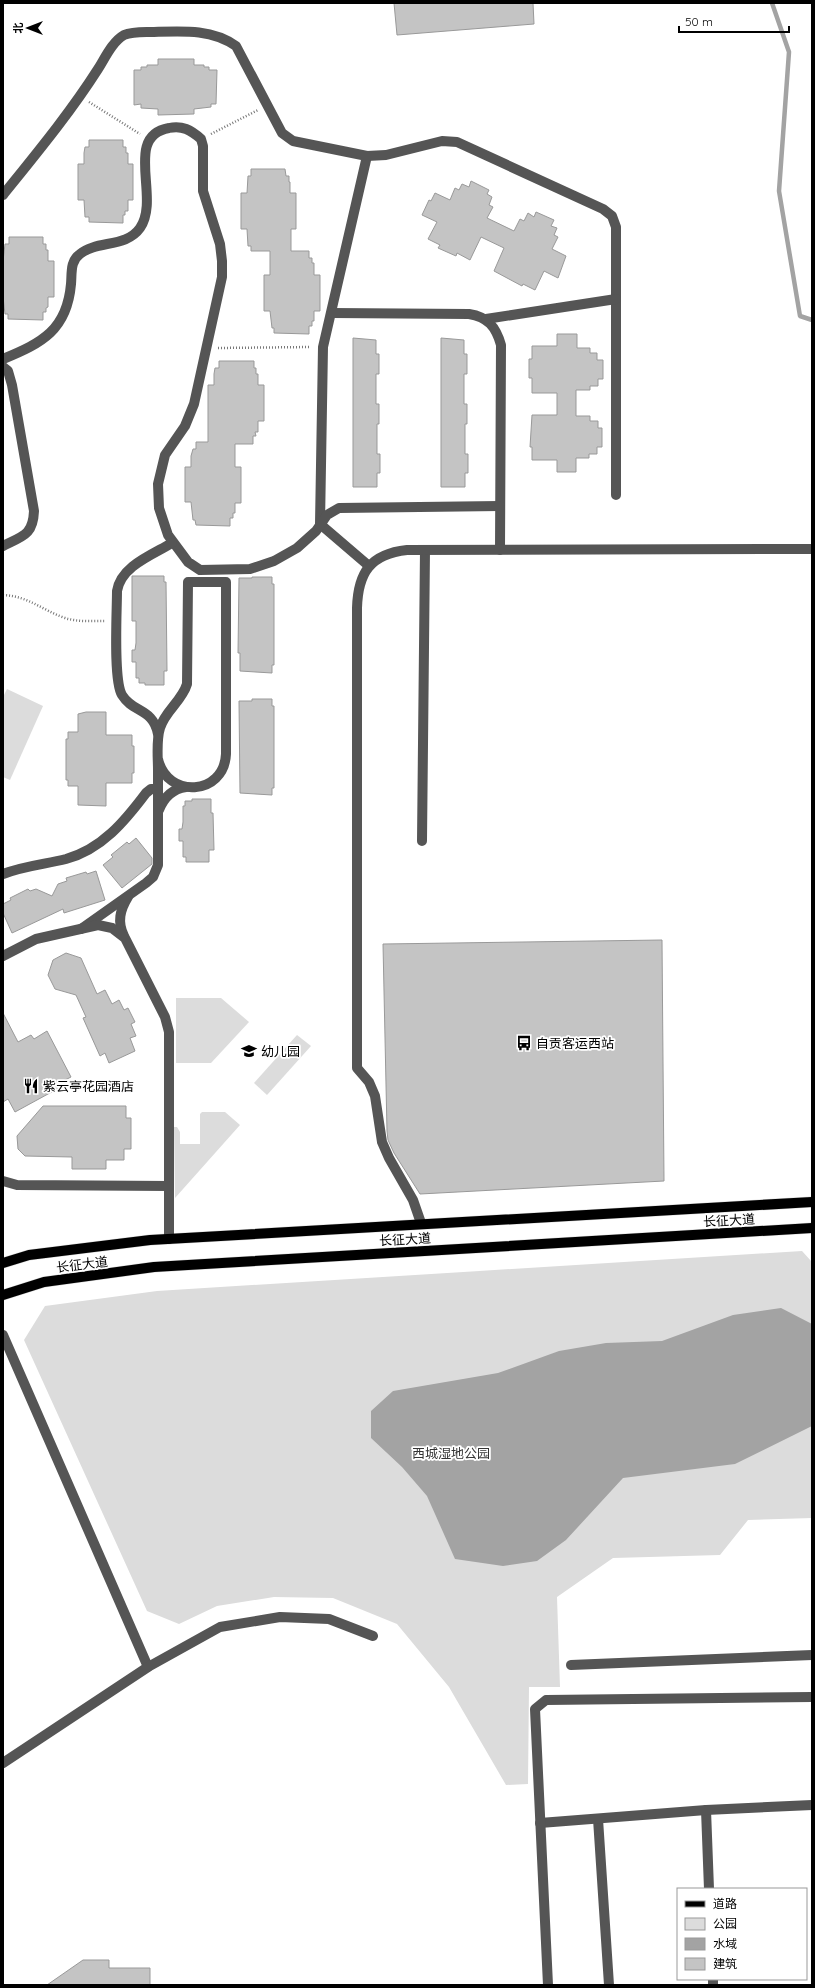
<svg xmlns="http://www.w3.org/2000/svg" width="815" height="1988" viewBox="0 0 815 1988" font-family="Quicksand,'Noto Sans SC',sans-serif">
  <style>
    .green { fill: #dcdcdc }
    .water { fill: #a3a3a3 }
    .lines { fill: none; stroke-linecap: round; stroke-linejoin: round }
    .stream { stroke: #a3a3a3; stroke-width: 4.5 }
    .building { fill: #c4c4c4; stroke: #999 }
    .major-casing { stroke: #dbdbdb; stroke-width: 11 }
    .path { stroke: #777; stroke-width: 2.5; stroke-dasharray: 1 2; stroke-linecap: butt }
    .minor { stroke: #555; stroke-width: 10 }
    .major { stroke: #000; stroke-width: 10 }
    .labels { text-anchor: middle; stroke-width: 3.5; stroke-linejoin: round; paint-order: stroke }
    .poi-label { font-size: 13px; fill: #000; stroke: #fff; text-anchor: start }
    .street-label { font-size: 13px; fill: #000; stroke: #fff }
    .park-label { font-size: 13px; fill: #333; stroke: #fff }
  </style>
  <rect width="100%" height="100%" fill="#fff"/>
  <g class="green">
    <path d="M7 689 43 706 10 780 3 777V697Z"/>
    <path d="M176 998H221L249 1022 211 1063H176Z"/>
    <path d="M297 1035 311 1046 267 1095 254 1083Z"/>
    <path d="M202 1112H225L240 1125 175 1198 174 1127H177L180 1132V1144H200V1114Z"/>
    <path d="M802 1251 812 1262V1518L748 1520 720 1555 613 1558 557 1597 560 1687H529L528 1784 506 1785 449 1687 397 1624 333 1598 274 1597 217 1606 179 1624 147 1611 24 1340 45 1306 157 1291Z"/>
  </g>
  <path class="water" d="M781 1308 812 1324V1426L735 1464 623 1478 566 1540 537 1561 503 1566 455 1559 427 1496 402 1467 371 1438V1411L393 1391 498 1373 559 1351 606 1343 662 1341 733 1315Z"/>
  <g class="lines">
    <path class="stream" d="M772 3 789 52 779 191 800 316 812 320"/>
  </g>
  <g class="building">
    <path d="M394 3H533L534 24 397 35Z"/>
    <path d="M158 59H194V65H204V67H209V70H217L216 104H211V107L194 109V114L158 115V109L141 108V104L134 105V70H141V67H147V65H158Z"/>
    <path d="M89 140H123V147H126V153H128V164H133V200H128V211H125V215H123V223L89 222V217H85L84 200H78V164H84V153L85 147H89Z"/>
    <path d="M251 169H285L286 176H289V182H290V193H296V229H291V251H309V258H312V263H314V275H320V311H314V321H312V326H309V334L274 333V328H272L270 311H264V275H270V251H251V246H248L247 229H241V193H247L248 176H251Z"/>
    <path d="M471 181 489 190 487 194 492 197 489 205 493 207 487 218 514 231 520 219 524 221 528 213 534 217 536 212 554 220 551 226 557 228 554 235 558 237 552 249 566 256 558 278 544 271 535 290 523 284 522 286 494 271 504 248 481 237 470 260 457 253 456 256 438 248 440 245 428 239 437 222 422 215 429 200 431 201 435 193 450 200 455 188 459 190 462 184 469 187Z"/>
    <path d="M9 237H43V244H46V250H48V261H54V297H48V307L46 308V312H43V320L8 319V314H5L3 297V261L5 244H9Z"/>
    <path d="M557 334H577V348H590V353H597V360H603V379H598V386H590V390H576V416H590V421H598V428H602V447H597V454H589V458H576V472H557V460H532V447H530L532 415H557V393H532V378H529V359H532V346H557Z"/>
    <path d="M353 338 376 340V354H379V374H376V404H379V424H377V454H380V473H377V487H353Z"/>
    <path d="M441 338 464 340V354H467V374H464V404H467V424H465V454H468V473H465V487H441Z"/>
    <path d="M219 361H254V368H256V374H258V385H264V421H258V432H255L256 436H253V444H235V467H241V503H235V513H233V518H230V526L196 525 195 520H193L191 502H185V467H191V456L193 449H196V442H208V385H214V374L215 368H219Z"/>
    <path d="M132 576H164V582H166L167 671H164V685H145V683H139V678H136V662H132V650H135L136 643V621H132Z"/>
    <path d="M252 577H272V584H274V665H272V673L240 671V653H238L239 578H252Z"/>
    <path d="M252 699H272V706H274V788H272V795L240 793 239 701H252Z"/>
    <path d="M86 712H106V735H132V746H134V773H132V783H106V806L78 805V786H68V780H66V739H68V732H78V714Z"/>
    <path d="M192 799H211V813H213L214 850H209V862H186V857H183V841H179V829H182L183 822V806H185V801H192Z"/>
    <path d="M136 838 152 858V864L122 888 103 865 113 857 111 855 127 842 129 844Z"/>
    <path d="M96 871 105 900 64 913 63 909 12 933 3 913V904L11 900 10 898 28 889 30 891 36 889 52 896 58 884 67 881 66 878 86 872 87 874Z"/>
    <path d="M662 940 664 1181 420 1194 394 1153 388 1140 387 1131 383 944Z"/>
    <path d="M66 953 81 958 97 994 105 990 112 1004 119 1000 124 1010 128 1008 135 1022 131 1024 136 1036 130 1038 135 1051 109 1063 105 1053 100 1056 83 1018 86 1017 76 995 55 989 48 975 53 960Z"/>
    <path d="M3 1013 18 1042 31 1035 34 1039 47 1031 71 1077 57 1084 59 1088 15 1112 8 1099 3 1102Z"/>
    <path d="M43 1106H126V1118H131V1149H124V1160H106V1169H72V1157L25 1156 18 1149 17 1136Z"/>
    <path d="M83 1960H109V1968H150V1985H47Z"/>
  </g>
  <g class="lines">
    <g class="major-casing">
      <g id="major">
        <path d="M3 1263 29 1255 150 1240 812 1202"/>
        <path d="M3 1295 44 1282 154 1267 812 1228"/>
      </g>
    </g>
    <g class="path">
      <path d="M89 102 140 134"/>
      <path d="M211 134 258 110"/>
      <path d="M218 348 311 347"/>
      <path d="M3 595C28 596 42 610 65 618 77 622 92 621 105 621"/>
    </g>
    <g class="minor">
      <path d="M367 156 323 347 320 524 369 566"/>
      <path d="M3 195C36 154 70 113 98 69 105 58 112 42 124 35 133 31 145 32 154 32 183 31 212 29 236 46L282 133 293 141 367 156 386 155 442 141 457 142 603 209 612 216 616 227V495"/>
      <path d="M332 313 469 314C488 317 496 327 501 345L500 550"/>
      <path d="M486 319 616 299"/>
      <path d="M3 359C42 343 67 330 71 284 72 273 70 261 80 254 97 240 126 248 140 228 161 198 123 136 169 128 182 125 191 130 201 139L203 146V191L220 244 222 261V277L194 404 185 426 165 455 158 484 159 508 168 535 188 562 200 570 250 569 274 561 297 548 316 531 327 515 339 508 500 506"/>
      <path d="M3 367 8 371 12 385 34 511C33 535 23 536 3 546"/>
      <path d="M158 734C153 708 133 713 122 695 113 680 117 612 117 591 121 566 152 555 172 543"/>
      <path d="M159 810C164 797 172 789 186 787"/>
      <path d="M422 841 425 550"/>
      <path d="M3 874C23 866 46 864 66 859 102 849 125 821 146 793L151 789H158"/>
      <path d="M81 929 146 883 153 877 158 865C158 834 158 802 158 770 158 757 156 741 160 728 165 711 182 701 187 684L188 582H226V754C224 796 167 799 158 759"/>
      <path d="M124 936C117 922 120 910 128 897"/>
      <path d="M3 956 36 939 98 925 112 928 125 938 165 1017 169 1032V1239"/>
      <path d="M3 1181 17 1185 169 1186"/>
      <path d="M421 1223 413 1200 389 1158 382 1142 375 1096 369 1082 357 1068V608C358 573 370 554 407 550L812 549"/>
      <path d="M3 1335 148 1667"/>
      <path d="M571 1665 812 1655"/>
      <path d="M3 1763 148 1667 220 1627 280 1617 329 1619 373 1636"/>
      <path d="M706 1810 709 1889"/>
      <path d="M598 1819 609 1985"/>
      <path d="M540 1823 706 1810 812 1805"/>
      <path d="M713 1979V1985"/>
      <path d="M548 1985 535 1709 546 1700 812 1697"/>
    </g>
    <use href="#major" class="major"/>
  </g>
  <defs>
    <g id="bus-bare" transform="scale(1.2)"><path d="M-5-6H5V4H4V6H2V4H-2V6H-4V4H-5ZM-3.5-4V0h7V-4ZM-3.5 1.2v1.5H-2V1.2ZM2 1.2v1.5H3.5V1.2Z" fill="#000" stroke="#fff" stroke-width="2.5" paint-order="stroke"/></g>
    <g id="school-bare" transform="scale(1.2)"><path d="M0-5L7-2L0 1L-7-2ZM-4 1L0 2.5L4 1V4Q0 6-4 4Z" fill="#000" stroke="#fff" stroke-width="2.5" paint-order="stroke"/></g>
    <g id="restaurant-bare" transform="scale(1.2)"><path d="M-5-6h1v4h1v-4h1v4h1v-4h1v5L-1.5 .5V6h-2V.5L-5-1ZM5-6V6H3V1.5H1.5Q1.5-4 5-6Z" fill="#000" stroke="#fff" stroke-width="2.5" paint-order="stroke"/></g>
  </defs>
  <g fill-rule="evenodd">
    <use href="#bus-bare" x="524" y="1043"/>
    <use href="#school-bare" x="249" y="1051"/>
    <use href="#restaurant-bare" x="31" y="1086"/>
  </g>
  <g class="labels">
    <g class="poi-label">
      <text x="536" y="1048">自贡客运西站</text>
      <text x="261" y="1056">幼儿园</text>
      <text x="43" y="1091">紫云亭花园酒店</text>
    </g>
    <g class="street-label">
      <text transform="translate(729 1220) rotate(-3)" y="5">长征大道</text>
      <text transform="translate(405 1239) rotate(-3)" y="5">长征大道</text>
      <text transform="translate(82 1264) rotate(-7)" y="5">长征大道</text>
    </g>
    <g class="park-label">
      <text x="451" y="1458">西城湿地公园</text>
    </g>
  </g>
  <rect width="815" height="1988" fill="none" stroke="#000000" stroke-width="8"/>
  <rect x="677" y="1888" width="130" height="92" fill="#ffffff" stroke="#999999"/>
  <rect x="685" y="1901" width="20" height="6" fill="#000000" stroke="#999999"/>
  <text x="713" y="1908" font-size="12" fill="#000000">道路</text>
  <rect x="685" y="1918" width="20" height="12" fill="#dcdcdc" stroke="#999999"/>
  <text x="713" y="1928" font-size="12" fill="#000000">公园</text>
  <rect x="685" y="1938" width="20" height="12" fill="#a3a3a3" stroke="#999999"/>
  <text x="713" y="1948" font-size="12" fill="#000000">水域</text>
  <rect x="685" y="1958" width="20" height="12" fill="#c4c4c4" stroke="#999999"/>
  <text x="713" y="1968" font-size="12" fill="#000000">建筑</text>
  <g transform="translate(28 28) rotate(270)" stroke="#ffffff" stroke-width="3" paint-order="stroke">
  <path d="M0-3L7 15L0 10L-7 15Z" fill="#000000"/>
  <text y="-6" font-size="11" font-weight="bold" text-anchor="middle" fill="#000000">北</text>
  </g>
  <path d="M679 26v6h110v-6" fill="none" stroke="#000000" stroke-width="2"/>
  <text x="685" y="26" font-size="12" fill="#000000" stroke="#ffffff" stroke-width="3" paint-order="stroke">50 m</text>
</svg>
